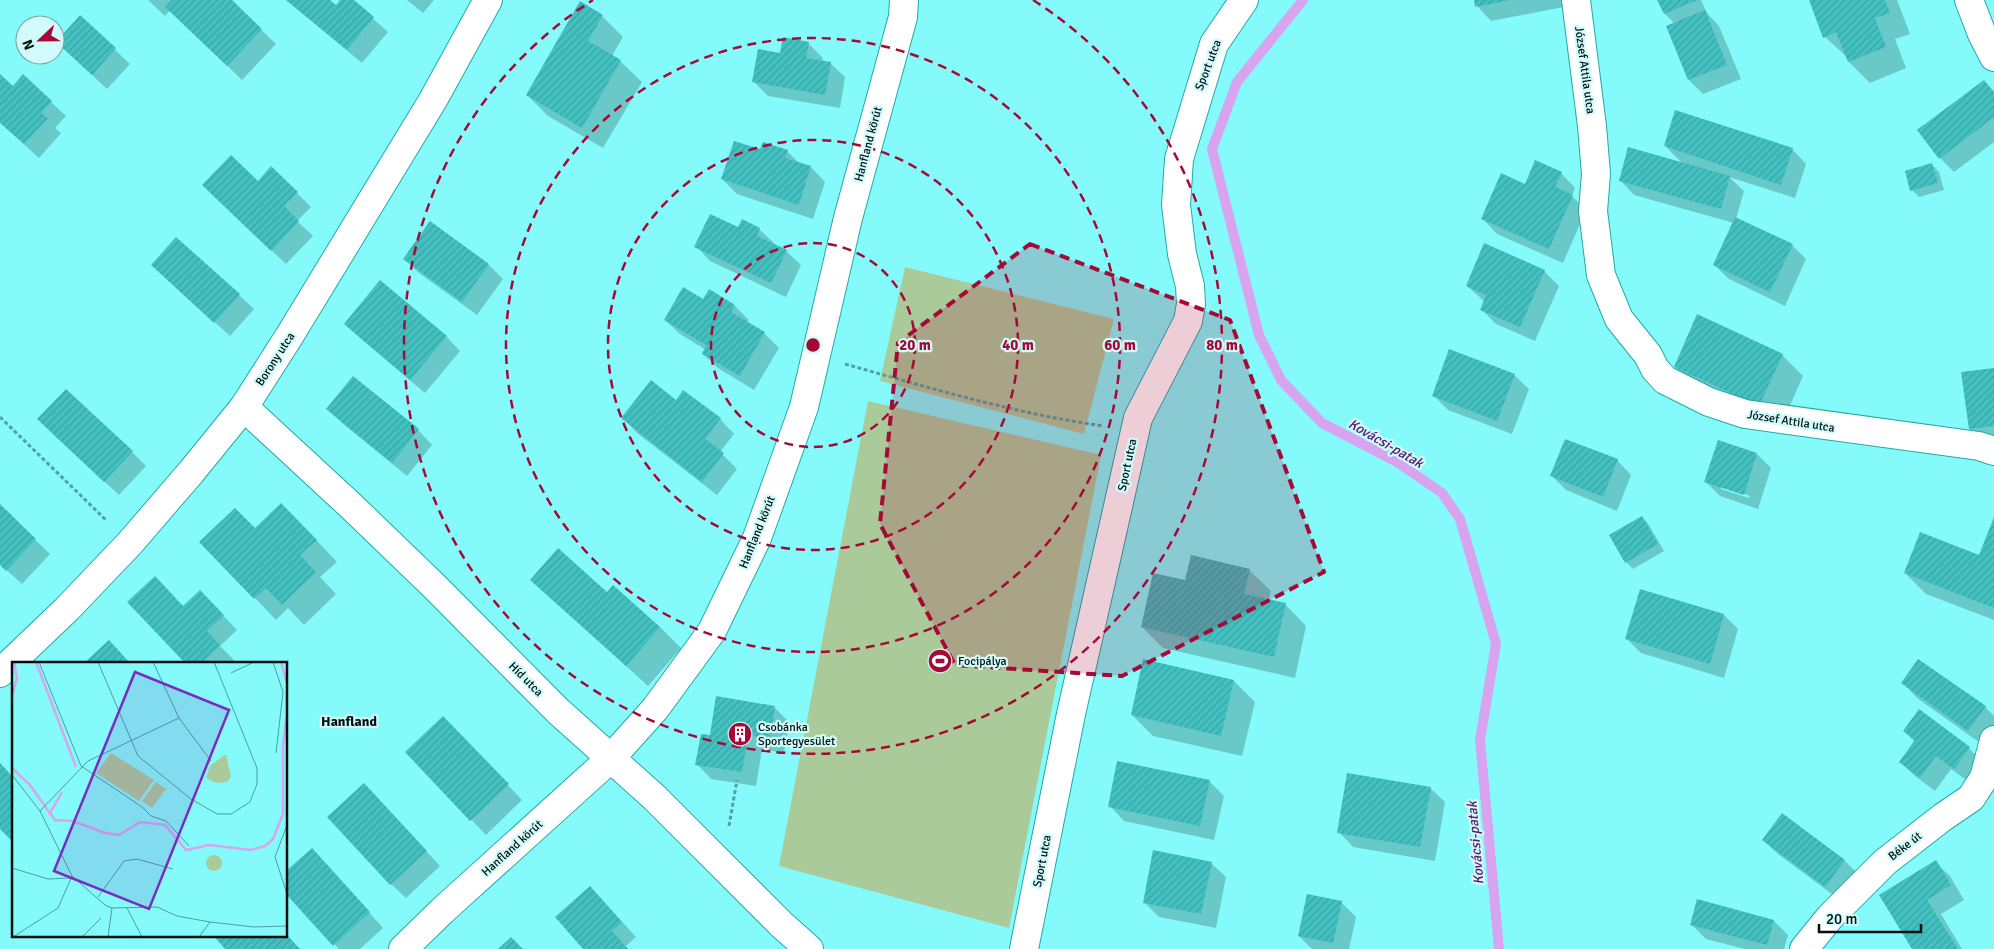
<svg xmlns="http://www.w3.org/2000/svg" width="1994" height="949" viewBox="0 0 1994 949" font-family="Signika,sans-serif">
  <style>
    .grass { fill: #aacb99 }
    .shadow { fill: #0003; fill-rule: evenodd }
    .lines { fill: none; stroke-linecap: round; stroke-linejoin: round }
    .stream { stroke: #d8a4f0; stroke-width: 10 }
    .building { fill: url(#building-hatch) }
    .street-casing { stroke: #22a9aa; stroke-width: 30 }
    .path { stroke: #52a2a2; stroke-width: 3; stroke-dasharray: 4 2.5; stroke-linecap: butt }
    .street { stroke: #fff; stroke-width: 28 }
    .marked { fill: #a50936; fill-opacity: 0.2; stroke: #a50936; stroke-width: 4; stroke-dasharray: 10 6; stroke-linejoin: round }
    .ring { fill: none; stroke: #a50936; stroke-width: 2.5; stroke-dasharray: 9 6 }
    .labels { text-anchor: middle; stroke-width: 4.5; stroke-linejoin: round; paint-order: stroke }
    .street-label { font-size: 12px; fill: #000f10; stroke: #d1fbfa }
    .poi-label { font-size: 12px; fill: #000f10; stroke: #d1fbfa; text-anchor: start }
    .water-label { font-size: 14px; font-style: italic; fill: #57156f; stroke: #d1fbfa }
    .neighbourhood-label { font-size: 14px; font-weight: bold; fill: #000f10; stroke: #d1fbfa }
    .inset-river { fill: none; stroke: #d8a4f0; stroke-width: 2.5 }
    .inset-road { fill: none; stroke: #4f9d9c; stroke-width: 1 }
    .view { fill: #7b2cbf; fill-opacity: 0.15; stroke: #7b2cbf; stroke-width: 2.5 }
    .inset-edge { fill: none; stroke: #000f10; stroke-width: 2.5 }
    .centre { fill: #a50936; stroke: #d1fbfa; stroke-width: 2.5 }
    .ring-label { font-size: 15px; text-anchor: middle; font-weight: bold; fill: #a50936; stroke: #d1fbfa; stroke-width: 4.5; stroke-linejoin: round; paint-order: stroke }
  </style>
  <defs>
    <pattern id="building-hatch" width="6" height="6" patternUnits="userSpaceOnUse" patternTransform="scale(1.25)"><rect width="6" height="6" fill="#43c0c0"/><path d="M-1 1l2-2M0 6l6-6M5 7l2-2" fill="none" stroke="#39a4a4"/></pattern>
  </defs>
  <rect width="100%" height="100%" fill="#84fbfa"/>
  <g class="grass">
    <path d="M905 267 1114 319 1084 434 880 381Z"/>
    <path d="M868 401 1101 455 1009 928 779 866Z"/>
  </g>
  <g class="shadow">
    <path d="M148 0H230L276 44 242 80 170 10 165 16Z"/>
    <path d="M286 0H328L336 7 342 0H352L388 32 362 63Z"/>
    <path d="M407 0H434L423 13Z"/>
    <path d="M1475 0H1578L1579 4 1491 21 1477 6Z"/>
    <path d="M1659 0H1701L1707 13 1719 26 1741 79 1703 94 1689 80 1668 26 1675 24 1665 14Z"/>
    <path d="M1810 0H1897L1910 34 1895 39 1906 68 1870 83 1849 62 1847 57 1825 37Z"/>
    <path d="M602 16 623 37 612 56 620 61 642 82 603 148 548 116 527 95Z"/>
    <path d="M80 17 130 64 107 89 72 56Z"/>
    <path d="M808 43 823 58 822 61 830 63 845 77 840 108 768 96 753 81 781 55Z"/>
    <path d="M0 75 13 87 23 76 66 116 55 128 61 133 39 158 0 122Z"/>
    <path d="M1984 81 1994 91V142L1954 172 1940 158Z"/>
    <path d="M1665 146 1792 149 1806 164 1795 198 1729 177 1744 191 1736 219 1792 245 1806 259 1785 306 1729 279 1714 265 1734 223 1634 195 1620 180 1683 164Z"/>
    <path d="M761 151H787L800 164 811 167 825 182 813 219 737 194 722 179Z"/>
    <path d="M1932 165 1939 172 1944 190 1919 197 1912 190Z"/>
    <path d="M1561 173 1575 188 1572 196 1586 210 1563 263 1497 234 1483 219 1525 185Z"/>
    <path d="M297 193 311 207 297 221 313 236 286 264 218 199Z"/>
    <path d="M430 223 489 265 503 279 477 315 419 273 404 259Z"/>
    <path d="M739 228 759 229 774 243 773 245 786 251 801 265 786 297 710 261 696 246Z"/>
    <path d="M152 265 239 295 254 309 230 336Z"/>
    <path d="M1544 271 1559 286 1535 341 1496 324 1481 309 1485 302 1467 286Z"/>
    <path d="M709 291 735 306 749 320 747 323 764 333 779 348 754 390 718 368 703 354 706 350 680 334 665 320 703 300Z"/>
    <path d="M345 324 446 336 460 351 425 393 360 338Z"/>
    <path d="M1782 355 1803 376 1781 426 1696 388 1675 367Z"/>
    <path d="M1994 369V442L1984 443 1970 429Z"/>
    <path d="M1514 375 1529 389 1512 434 1448 410 1433 395Z"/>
    <path d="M676 402 720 419 734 434 720 452 737 469 717 495 637 433 623 418Z"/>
    <path d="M328 409 418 430 432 445 407 476 342 423Z"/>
    <path d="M53 434 132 452 146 466 119 495Z"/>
    <path d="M1719 441 1757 454 1771 468 1758 509 1720 496 1706 482ZM1721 486 1750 496 1749 498 1721 489Z"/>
    <path d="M1617 460 1631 475 1617 511 1566 490 1552 476Z"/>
    <path d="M0 506 50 554 22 584 0 564Z"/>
    <path d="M1642 517 1649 525 1664 551 1633 569 1626 562Z"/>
    <path d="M1994 520V620L1926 594 1905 573 1980 557Z"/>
    <path d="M302 525 337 562 320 577 336 594 304 625 288 608 276 620 201 542 255 530Z"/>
    <path d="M1249 570 1271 591 1268 601 1285 604 1306 626 1295 678 1163 648 1142 627 1186 582Z"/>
    <path d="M532 580 660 627 681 648 648 686Z"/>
    <path d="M214 606 237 630 220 646 234 660 231 663H187L184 607Z"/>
    <path d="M1724 615 1738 629 1724 678 1641 653 1627 639Z"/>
    <path d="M1919 660 1985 707 1994 716V730L1983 745 1917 698 1903 683Z"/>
    <path d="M1234 681 1255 702 1242 756 1153 736 1132 715Z"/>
    <path d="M774 707 789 722 784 753 762 749 756 786 711 779 697 764 711 737Z"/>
    <path d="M1904 731 1969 748 1983 763 1969 782 1951 769 1935 791 1915 776 1900 762 1915 742Z"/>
    <path d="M457 732 522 800 486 835 407 752Z"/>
    <path d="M1209 781 1224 796 1214 840 1124 821 1110 806Z"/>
    <path d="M1430 788 1445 802 1435 861 1353 847 1339 832Z"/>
    <path d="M378 799 440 866 406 898 391 884Z"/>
    <path d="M1763 840 1844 860 1859 875 1840 900 1778 854Z"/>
    <path d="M1935 862 1950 876 1964 900 1941 914 1962 949H1913Z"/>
    <path d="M1211 863 1226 877 1216 928 1159 917 1144 902Z"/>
    <path d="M326 864 383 928 360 949H339L286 892Z"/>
    <path d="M604 902 636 937 626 946 628 949H585Z"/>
    <path d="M1341 902 1356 917 1349 949H1312L1299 936Z"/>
    <path d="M1774 921 1788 935 1784 949H1745L1706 939 1691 924Z"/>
  </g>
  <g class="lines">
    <path class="stream" d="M1303 0 1237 82 1212 149 1259 335 1281 380 1322 423 1397 462 1442 493 1460 519 1496 644 1480 740 1499 949"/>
  </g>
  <g class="building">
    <path d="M172 0H232L262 29 227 66 165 7Z"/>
    <path d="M286 0H330L336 5 340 0H354L374 17 347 50Z"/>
    <path d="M1474 0H1507V1L1475 7Z"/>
    <path d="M1657 0H1697L1664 14Z"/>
    <path d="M1809 0H1885L1890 13 1875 18 1886 47 1848 62 1836 32 1823 38Z"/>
    <path d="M580 1 603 15 588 41 621 60 582 128 526 95Z"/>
    <path d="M1705 10 1727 65 1688 80 1666 26Z"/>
    <path d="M80 15 116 48 92 75 56 42Z"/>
    <path d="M783 37 809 42 806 58 831 62 825 95 752 82 758 49 780 53Z"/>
    <path d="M0 74 13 86 23 74 52 101 41 113 48 118 24 144 0 123Z"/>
    <path d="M1984 80 1994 93V117L1939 159 1917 130Z"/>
    <path d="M1675 110 1793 148 1781 185 1664 146Z"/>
    <path d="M734 141 760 149 763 142 788 150 785 158 811 166 799 205 721 179Z"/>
    <path d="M1628 147 1730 176 1721 209 1619 181Z"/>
    <path d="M231 155 258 181 271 166 298 192 284 206 299 221 271 251 202 185Z"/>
    <path d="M1535 160 1562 172 1555 187 1573 195 1549 249 1481 219 1501 173 1525 184Z"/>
    <path d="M1932 163 1938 183 1910 191 1905 171Z"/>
    <path d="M710 214 738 227 742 219 760 228 757 236 787 250 771 283 694 247Z"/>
    <path d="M1735 217 1793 244 1770 292 1713 265Z"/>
    <path d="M430 221 489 264 462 302 403 259Z"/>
    <path d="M176 237 240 294 214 323 151 265Z"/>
    <path d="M1484 243 1545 270 1520 327 1480 310 1486 295 1466 286Z"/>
    <path d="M380 280 447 336 410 380 344 324Z"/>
    <path d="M683 287 703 299 709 289 735 305 731 312 765 332 740 376 702 354 706 345 664 320Z"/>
    <path d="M1697 314 1783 354 1759 406 1674 367Z"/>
    <path d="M1449 349 1515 374 1497 421 1432 396Z"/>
    <path d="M1994 368V426L1969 429 1961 372Z"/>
    <path d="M353 376 419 429 392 463 326 409Z"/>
    <path d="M651 380 676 400 683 390 721 418 705 439 724 453 702 482 621 418Z"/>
    <path d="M66 389 133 451 104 482 37 419Z"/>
    <path d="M1565 439 1618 459 1603 497 1550 476Z"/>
    <path d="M1718 440 1757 453 1744 495 1704 482Z"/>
    <path d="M281 503 317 540 300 555 316 572 282 605 266 588 254 599 199 542 235 508 255 528Z"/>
    <path d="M0 504 36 539 6 571 0 565Z"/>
    <path d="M1642 516 1658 544 1625 563 1609 535Z"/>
    <path d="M1994 517V608L1904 573 1920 532 1979 555Z"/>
    <path d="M558 548 607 592 613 585 660 627 626 666 530 580Z"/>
    <path d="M1191 555 1250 569 1244 594 1286 603 1274 657 1141 627 1153 573 1185 580Z"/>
    <path d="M155 576 183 606 200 590 224 615 207 631 220 645 202 663H185L127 602Z"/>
    <path d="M1640 589 1724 614 1710 664 1625 639Z"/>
    <path d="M109 640 130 663H84Z"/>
    <path d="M1143 659 1234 680 1221 736 1131 715Z"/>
    <path d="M1918 659 1986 706 1968 731 1901 683Z"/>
    <path d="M716 696 775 706 770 739 748 735 742 772 695 765 701 734 710 735Z"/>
    <path d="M1919 709 1970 747 1954 769 1936 756 1920 778 1899 762 1915 740 1903 731Z"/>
    <path d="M443 716 509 784 470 821 405 752Z"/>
    <path d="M1117 761 1210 780 1200 826 1108 807Z"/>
    <path d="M0 763 14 778V843L0 829Z"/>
    <path d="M1347 773 1431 787 1420 847 1337 833Z"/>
    <path d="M364 783 427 851 390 885 327 817Z"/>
    <path d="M1782 813 1845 860 1825 887 1762 840Z"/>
    <path d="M312 848 370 912 333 946 286 894V871Z"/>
    <path d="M1153 850 1212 862 1201 914 1143 903Z"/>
    <path d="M1936 860 1951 885 1927 900 1958 949H1912L1879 895Z"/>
    <path d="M590 886 622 922 612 931 628 949H583L555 917Z"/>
    <path d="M1307 894 1342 901 1333 943 1298 936Z"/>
    <path d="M1697 899 1774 920 1767 945 1690 925Z"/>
    <path d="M286 934 300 949H225L213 935H286Z"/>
    <path d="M511 937 523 949H498Z"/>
  </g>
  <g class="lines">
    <g class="street-casing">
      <g id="street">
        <path d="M1576 0 1592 126 1596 174 1593 211 1601 275 1619 319 1648 355 1655 369 1665 380 1709 402 1745 414 1979 446 1994 451"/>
        <path d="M1969 0 1982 34 1994 57"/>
        <path d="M244 407 350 505 434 586 558 711 654 797 782 925 809 949"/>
        <path d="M0 673 67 609 130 543 192 471 244 407 290 335 433 100 488 0"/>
        <path d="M403 949 442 911 610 759 655 709 712 631 757 538 804 407 848 218 903 17 904 0"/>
        <path d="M1024 949 1071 714 1138 418 1188 321 1191 304 1190 286 1182 254 1176 205 1179 159 1214 44 1244 0"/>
        <path d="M1804 949 1830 917 1885 862 1943 817 1971 798 1984 778 1994 740"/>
      </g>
    </g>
    <g class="path">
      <path d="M845 364C930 388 1017 414 1104 426"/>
      <path d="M0 417 107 521"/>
      <path d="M729 826 737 780"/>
    </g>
    <use href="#street" class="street"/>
  </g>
  <path class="marked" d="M1030 244 1230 320 1324 572 1122 676 955 665 880 524 898 343Z"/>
  <g class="ring">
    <circle cx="813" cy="345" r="102"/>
    <circle cx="813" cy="345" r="205"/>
    <circle cx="813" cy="345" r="307"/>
    <path d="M1033 0A409 409 0 1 1 593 0"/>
  </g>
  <defs>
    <g id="stadium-disc" transform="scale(1.25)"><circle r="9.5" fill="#a50936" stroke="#d1fbfa"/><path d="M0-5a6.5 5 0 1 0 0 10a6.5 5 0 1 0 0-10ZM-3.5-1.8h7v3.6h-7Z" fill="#fff"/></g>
    <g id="building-disc" transform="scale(1.25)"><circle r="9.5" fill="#a50936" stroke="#d1fbfa"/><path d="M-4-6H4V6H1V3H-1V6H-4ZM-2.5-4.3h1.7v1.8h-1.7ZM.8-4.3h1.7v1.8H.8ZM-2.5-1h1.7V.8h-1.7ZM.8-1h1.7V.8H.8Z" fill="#fff"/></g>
  </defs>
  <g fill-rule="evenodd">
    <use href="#stadium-disc" x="940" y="661"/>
    <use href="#building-disc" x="740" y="734"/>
  </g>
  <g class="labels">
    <g class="street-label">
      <text transform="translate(1208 65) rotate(-69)" y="4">Sport utca</text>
      <text transform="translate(1585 70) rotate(82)" y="4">József Attila utca</text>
      <text transform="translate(868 144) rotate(-75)" y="4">Hanfland körút</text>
      <text transform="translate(275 359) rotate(-57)" y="4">Borony utca</text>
      <text transform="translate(1791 421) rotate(9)" y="4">József Attila utca</text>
      <text transform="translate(1127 465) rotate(-78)" y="4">Sport utca</text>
      <text transform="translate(757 532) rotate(-68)" y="4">Hanfland körút</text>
      <text transform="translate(526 679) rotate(45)" y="4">Híd utca</text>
      <text transform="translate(1905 846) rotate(-38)" y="4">Béke út</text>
      <text transform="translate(512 848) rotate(-42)" y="4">Hanfland körút</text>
      <text transform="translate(1042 861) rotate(-79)" y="4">Sport utca</text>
    </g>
    <g class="poi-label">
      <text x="958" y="665">Focipálya</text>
      <text x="758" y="731">Csobánka<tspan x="758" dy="14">Sportegyesület</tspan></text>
    </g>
    <g class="water-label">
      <text transform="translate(1386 443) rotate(30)" y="5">Kovácsi-patak</text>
      <text transform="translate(1475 843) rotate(-95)" y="5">Kovácsi-patak</text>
    </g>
    <g class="neighbourhood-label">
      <text x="349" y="726">Hanfland</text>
    </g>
  </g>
  <g transform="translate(12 662)">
    <rect width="275" height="275" fill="#84fbfa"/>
    <path d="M99 91 142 118 127 139 84 111ZM144 120 154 127 140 146 130 139Z" fill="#aacb99"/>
    <path d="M214 92 219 115 215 120 204 121 194 116 198 104ZM194 201a8 8 0 1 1 16 0a8 8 0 1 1-16 0Z" fill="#aacb99"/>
    <path class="inset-river" d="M24 0 64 105M269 0 275 21M0 34 5 16 2 0M0 106 18 123 43 158 61 159 93 171 107 173 128 160 153 163 174 188 197 183 239 188 253 184 261 177 271 152V84L275 51M37 153 50 130"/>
    <path class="inset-road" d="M27 0 69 104 130 145 139 154 154 159 177 184M86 0 126 94 179 137 205 152H219L238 140 245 122V106L202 0M141 0 167 56 199 99M261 0 271 30 264 91M219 11 242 0M0 113 28 149 60 214 93 243 100 246 145 245 165 254 198 260M28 149 76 99 167 56M275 163 263 195 275 232M0 206 36 217 58 216M86 235 112 199 125 197 161 207M115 246 130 275M1 275 46 246 60 214M70 275 89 256M96 275 100 246M187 275 198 260 242 265 275 264"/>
    <path class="view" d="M123 10 217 48 137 247 42 209Z"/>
    <rect width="275" height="275" class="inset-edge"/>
  </g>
  <circle cx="813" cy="345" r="8" class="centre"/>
  <g class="ring-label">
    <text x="915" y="350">20 m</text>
    <text x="1018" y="350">40 m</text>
    <text x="1120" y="350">60 m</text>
    <text x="1222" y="350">80 m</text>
  </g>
  <g transform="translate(40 40) rotate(248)"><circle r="24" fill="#d1fbfa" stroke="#7d9d9c"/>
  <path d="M0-4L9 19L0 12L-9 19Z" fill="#a50936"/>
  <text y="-8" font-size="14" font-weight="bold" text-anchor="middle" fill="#000f10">N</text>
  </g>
  <path d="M1819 924v8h102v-8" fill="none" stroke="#000f10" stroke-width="2.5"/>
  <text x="1826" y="924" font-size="15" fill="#000f10" stroke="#d1fbfa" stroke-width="4" paint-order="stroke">20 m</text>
</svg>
